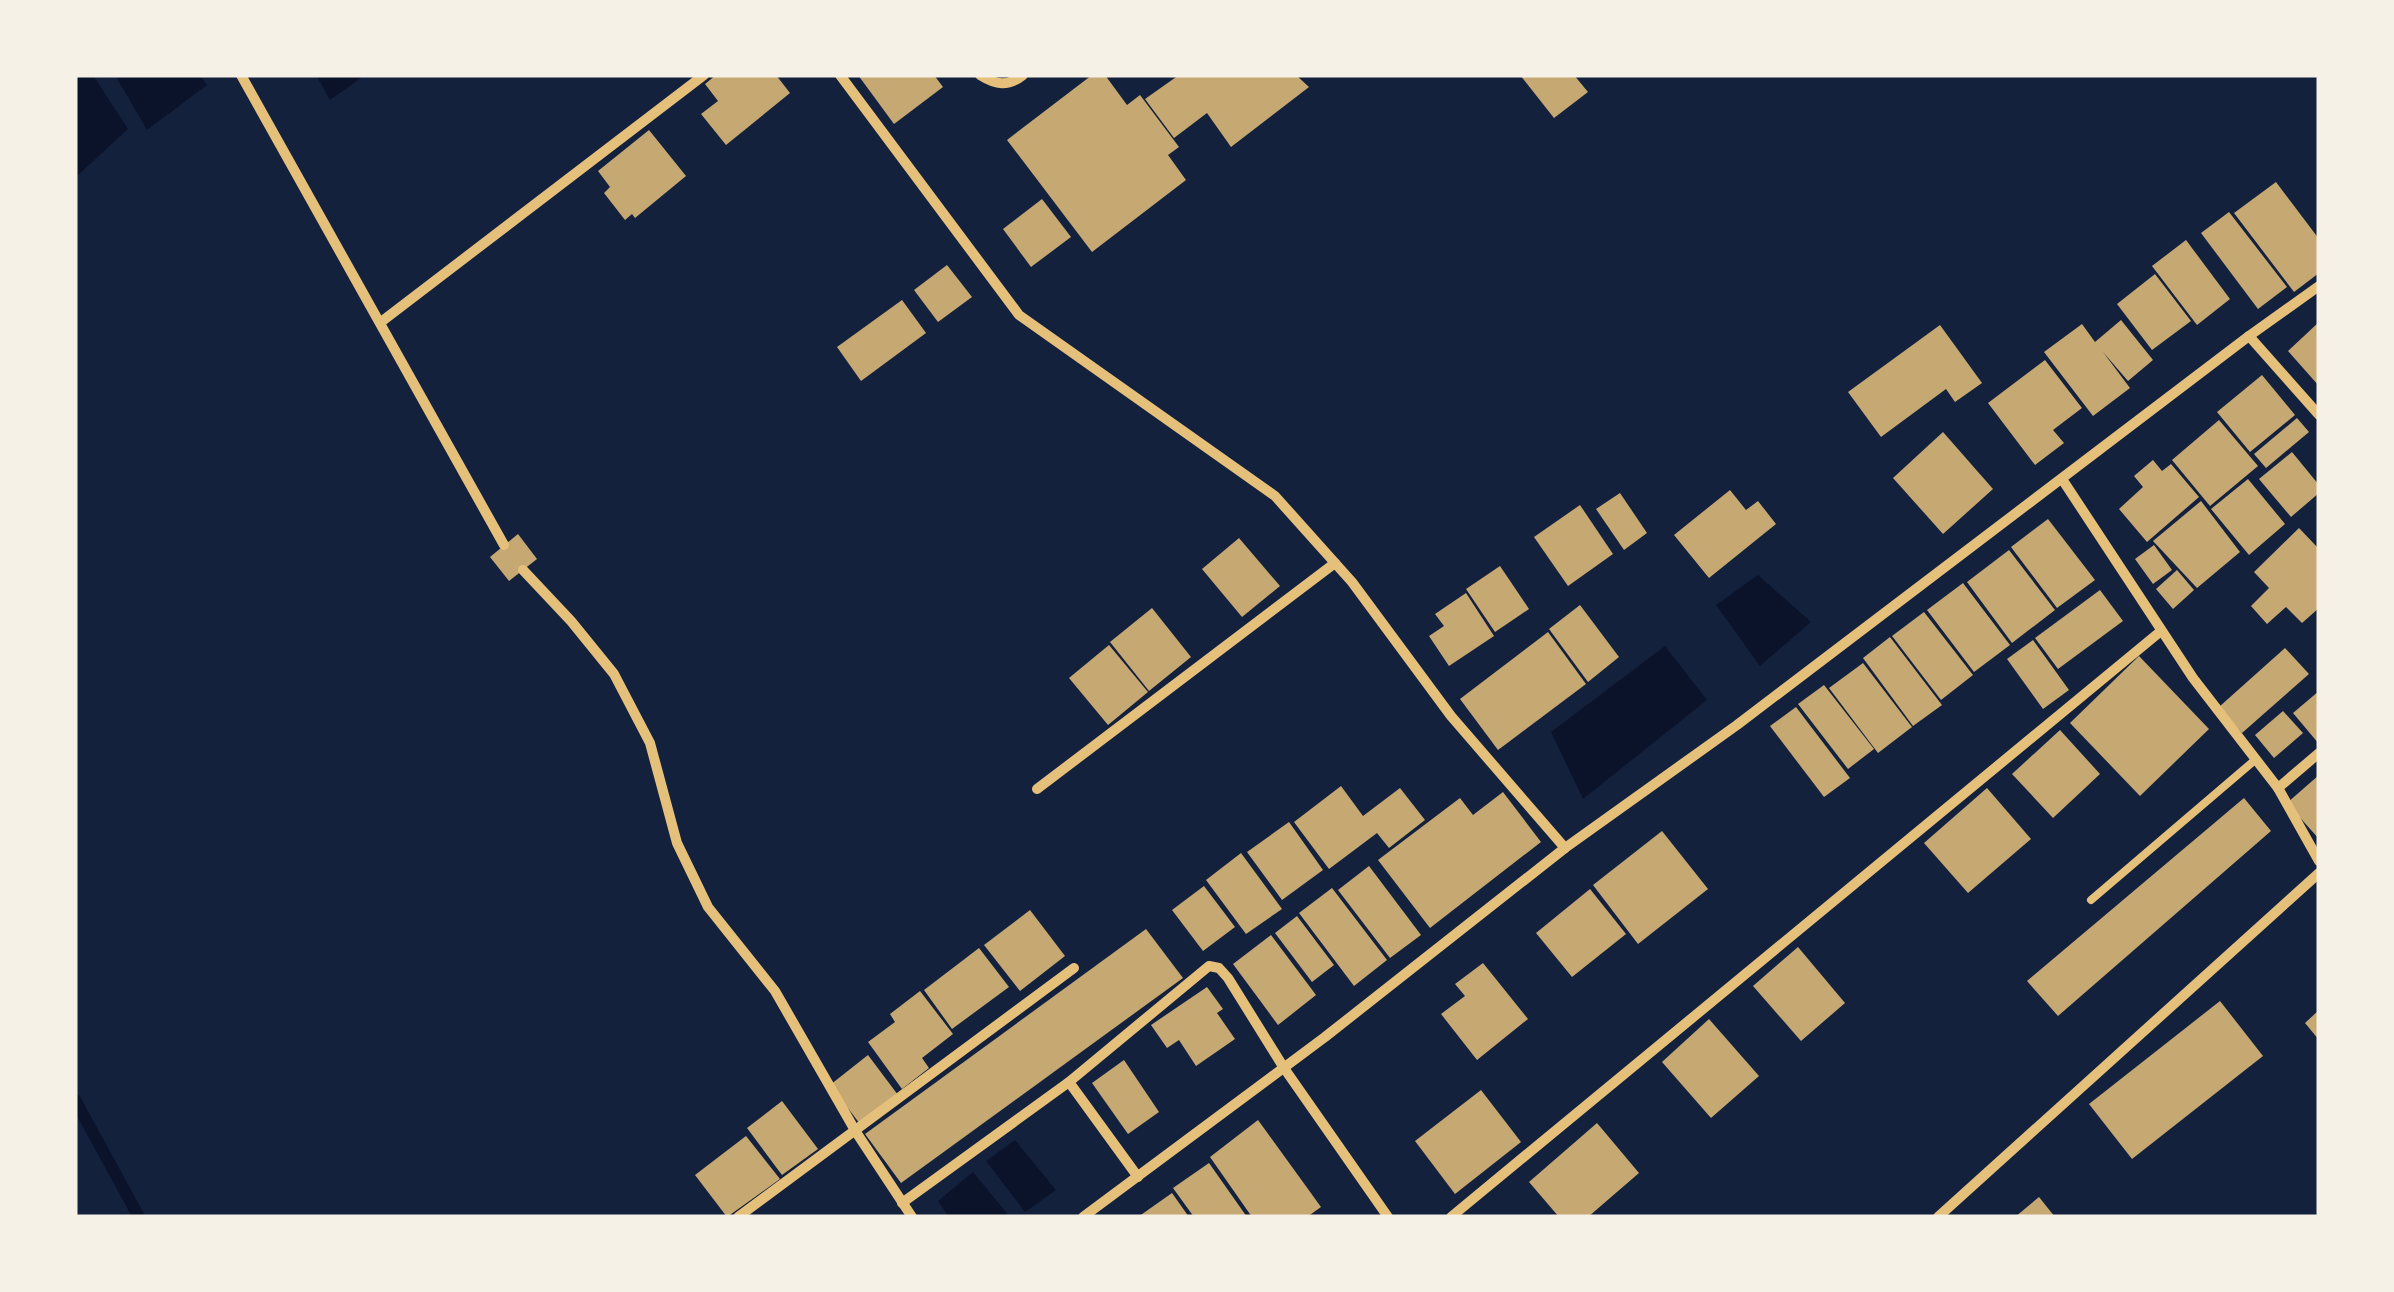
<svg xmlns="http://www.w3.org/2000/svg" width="2394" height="1292" viewBox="0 0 2394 1292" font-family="'Work Sans',sans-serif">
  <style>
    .water { fill: #0b132b }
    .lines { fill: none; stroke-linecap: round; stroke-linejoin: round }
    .stream { stroke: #0b132b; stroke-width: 12 }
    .building { fill: #c6a872 }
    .service { stroke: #e5c07b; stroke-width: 8 }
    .minor { stroke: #e5c07b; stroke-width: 10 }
  </style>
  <rect width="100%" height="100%" fill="#14213d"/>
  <g class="water">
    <path d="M82 75H93L128 129 75 178V81Z"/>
    <path d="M115 75H200L207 85 147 130Z"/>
    <path d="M316 75H360L361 78 330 100Z"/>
    <path d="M1758 575 1811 622 1760 666 1716 605Z"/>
    <path d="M1665 646 1707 700 1583 799 1551 732Z"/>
    <path d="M1015 1140 1056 1190 1025 1212 986 1161Z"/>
    <path d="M973 1172 1010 1217H949L938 1201Z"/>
  </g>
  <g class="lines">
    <path class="stream" d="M75 1100 139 1217"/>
  </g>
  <g class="building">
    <path d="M716 75H776L790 93 726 145 701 114 718 101 705 84Z"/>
    <path d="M858 75H934L943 87 894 124Z"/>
    <path d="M1092 75H1105L1127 105 1140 95 1179 147 1168 155 1186 180 1092 252 1007 140Z"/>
    <path d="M1179 75H1296L1309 87 1231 147 1207 113 1174 138 1145 99Z"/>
    <path d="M1520 75H1574L1588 92 1554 118Z"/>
    <path d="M649 130 686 176 635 218 632 214 625 220 604 193 610 187 598 171Z"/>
    <path d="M2276 182 2319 239V273L2294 292 2234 213Z"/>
    <path d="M1042 199 1071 237 1031 267 1003 229Z"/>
    <path d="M2229 212 2287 287 2258 309 2201 233Z"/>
    <path d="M2186 240 2230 299 2197 325 2152 266Z"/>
    <path d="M947 265 972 297 938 322 914 290Z"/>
    <path d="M2155 274 2191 321 2152 350 2117 304Z"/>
    <path d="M902 300 926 333 861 381 837 347Z"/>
    <path d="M2121 320 2153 360 2128 381 2103 352 2130 388 2093 416 2044 352 2082 324 2095 342Z"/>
    <path d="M2319 322V386L2288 351Z"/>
    <path d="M1940 325 1982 383 1955 402 1946 389 1881 437 1848 392Z"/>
    <path d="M2045 360 2082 408 2053 430 2064 443 2035 465 1988 403Z"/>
    <path d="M2262 375 2295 415 2250 452 2217 412Z"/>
    <path d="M2297 418 2309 432 2266 468 2254 454Z"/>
    <path d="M2219 420 2258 466 2210 506 2172 460Z"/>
    <path d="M1943 432 1993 489 1943 534 1893 478Z"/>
    <path d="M2292 452 2319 485V493L2291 517 2259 479Z"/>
    <path d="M2153 460 2162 471 2171 464 2199 497 2147 542 2119 509 2143 487 2134 476Z"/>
    <path d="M2248 479 2285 524 2249 555 2211 509Z"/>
    <path d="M1730 490 1746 510 1758 501 1776 524 1709 578 1674 535Z"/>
    <path d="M1620 493 1647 533 1624 550 1596 509Z"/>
    <path d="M2201 501 2240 552 2197 588 2153 541Z"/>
    <path d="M1580 505 1613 554 1568 586 1534 537Z"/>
    <path d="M2048 519 2095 580 2057 608 2011 547Z"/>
    <path d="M2299 528 2319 549V608L2302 623 2286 607 2267 624 2251 606 2269 588 2254 572Z"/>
    <path d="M518 534 537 559 509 581 490 557Z"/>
    <path d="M1239 538 1280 586 1242 617 1202 569Z"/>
    <path d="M2154 545 2172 570 2153 584 2135 559Z"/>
    <path d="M2009 550 2055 610 2012 643 1967 582Z"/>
    <path d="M1500 566 1529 609 1495 632 1466 589Z"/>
    <path d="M2177 570 2194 590 2173 609 2156 589Z"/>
    <path d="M1963 583 2010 645 1974 672 1927 610Z"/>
    <path d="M2100 590 2123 621 2058 669 2035 638Z"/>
    <path d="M1466 593 1494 636 1449 666 1429 636 1444 626 1435 614Z"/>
    <path d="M1580 605 1619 657 1588 682 1549 629Z"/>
    <path d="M1152 608 1191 657 1149 691 1110 642Z"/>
    <path d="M1924 612 1973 675 1941 700 1892 636Z"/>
    <path d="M1548 632 1586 684 1498 750 1460 699Z"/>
    <path d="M1890 637 1942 705 1913 726 1863 658Z"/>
    <path d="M2033 640 2069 690 2043 709 2007 659Z"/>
    <path d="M1109 645 1148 692 1108 725 1069 678Z"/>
    <path d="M2285 648 2309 674 2242 733 2219 707Z"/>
    <path d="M2139 656 2209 729 2140 796 2070 723Z"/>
    <path d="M1863 663 1912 727 1878 753 1829 688Z"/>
    <path d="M1824 685 1874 749 1848 769 1798 704Z"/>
    <path d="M2319 691V744L2293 713Z"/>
    <path d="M1796 707 1850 778 1824 797 1770 726Z"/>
    <path d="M2283 711 2303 733 2274 758 2255 735Z"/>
    <path d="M2060 730 2100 774 2053 818 2012 774Z"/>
    <path d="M2319 775V839L2287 803Z"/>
    <path d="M1341 786 1363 816 1400 788 1425 820 1389 848 1377 833 1329 869 1294 822Z"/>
    <path d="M1987 788 2031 839 1968 893 1924 843Z"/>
    <path d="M1503 792 1541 842 1430 928 1378 860 1460 798 1473 815Z"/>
    <path d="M2244 798 2271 831 2058 1016 2027 981Z"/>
    <path d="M1289 822 1323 870 1282 900 1247 852Z"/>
    <path d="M1662 831 1708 889 1638 944 1593 885Z"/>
    <path d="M1241 853 1282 909 1246 934 1206 880Z"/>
    <path d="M1369 866 1421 935 1390 958 1338 890Z"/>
    <path d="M1204 886 1235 927 1203 951 1172 910Z"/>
    <path d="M1332 888 1387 960 1354 986 1299 913Z"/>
    <path d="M1590 889 1626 934 1572 977 1536 933Z"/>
    <path d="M1030 910 1065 956 1020 991 984 945Z"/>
    <path d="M1297 916 1334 965 1312 982 1275 933Z"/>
    <path d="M1146 929 1183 978 901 1183 865 1134Z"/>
    <path d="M1271 935 1316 995 1278 1025 1233 964Z"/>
    <path d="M1798 947 1845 1003 1801 1041 1753 986Z"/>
    <path d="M979 948 1009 987 952 1029 924 990Z"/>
    <path d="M1483 963 1528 1019 1477 1060 1441 1014 1465 996 1455 984Z"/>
    <path d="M1207 987 1223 1009 1217 1013 1235 1039 1196 1066 1179 1040 1167 1048 1151 1025Z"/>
    <path d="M920 991 953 1034 922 1058 929 1068 902 1089 868 1042 895 1022 890 1014Z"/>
    <path d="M2220 1001 2263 1056 2132 1159 2089 1104Z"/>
    <path d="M2319 1010V1040L2305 1023Z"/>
    <path d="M1709 1019 1759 1076 1711 1118 1662 1062Z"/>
    <path d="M868 1055 898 1095 860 1124 830 1085Z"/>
    <path d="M1124 1060 1159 1112 1128 1134 1092 1083Z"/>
    <path d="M1481 1090 1521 1142 1455 1194 1415 1141Z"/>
    <path d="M782 1101 818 1149 782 1175 747 1128Z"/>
    <path d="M1258 1120 1321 1207 1307 1217H1252L1210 1157Z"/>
    <path d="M1597 1123 1639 1173 1588 1217H1559L1529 1182Z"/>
    <path d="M746 1136 780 1179 727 1217 695 1175Z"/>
    <path d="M1209 1163 1247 1217H1194L1173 1188Z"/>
    <path d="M1172 1193 1189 1217H1138Z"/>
    <path d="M2039 1197 2055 1217H2015Z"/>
  </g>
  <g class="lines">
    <path class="service" d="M2091 900 2255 760"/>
    <g class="minor">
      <path d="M241 75 504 545"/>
      <path d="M840 75 1019 315 1275 496 1352 582 1451 716 1565 848"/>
      <path d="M980 75C996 85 1008 87 1023 75"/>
      <path d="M381 322 704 75"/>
      <path d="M2249 336 2319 415"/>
      <path d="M2062 479 2193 678 2278 788 2319 861"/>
      <path d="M523 570 571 621 614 674 650 743 677 843 708 907 775 991 856 1132 912 1217"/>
      <path d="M2278 788 2319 753"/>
      <path d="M1037 789 1335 563"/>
      <path d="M1069 1082 1138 1177"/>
      <path d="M902 1203 1069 1082 1209 966 1219 968 1228 978 1284 1068 1388 1217"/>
      <path d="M738 1217 1074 968"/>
      <path d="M1083 1217 1325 1037 1565 848 1737 725 2249 336 2319 286"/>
      <path d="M1451 1217 2161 631"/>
      <path d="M1938 1217 2319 873"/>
    </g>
  </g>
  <rect width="2394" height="1292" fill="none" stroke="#f6f1e7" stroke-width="155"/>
</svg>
